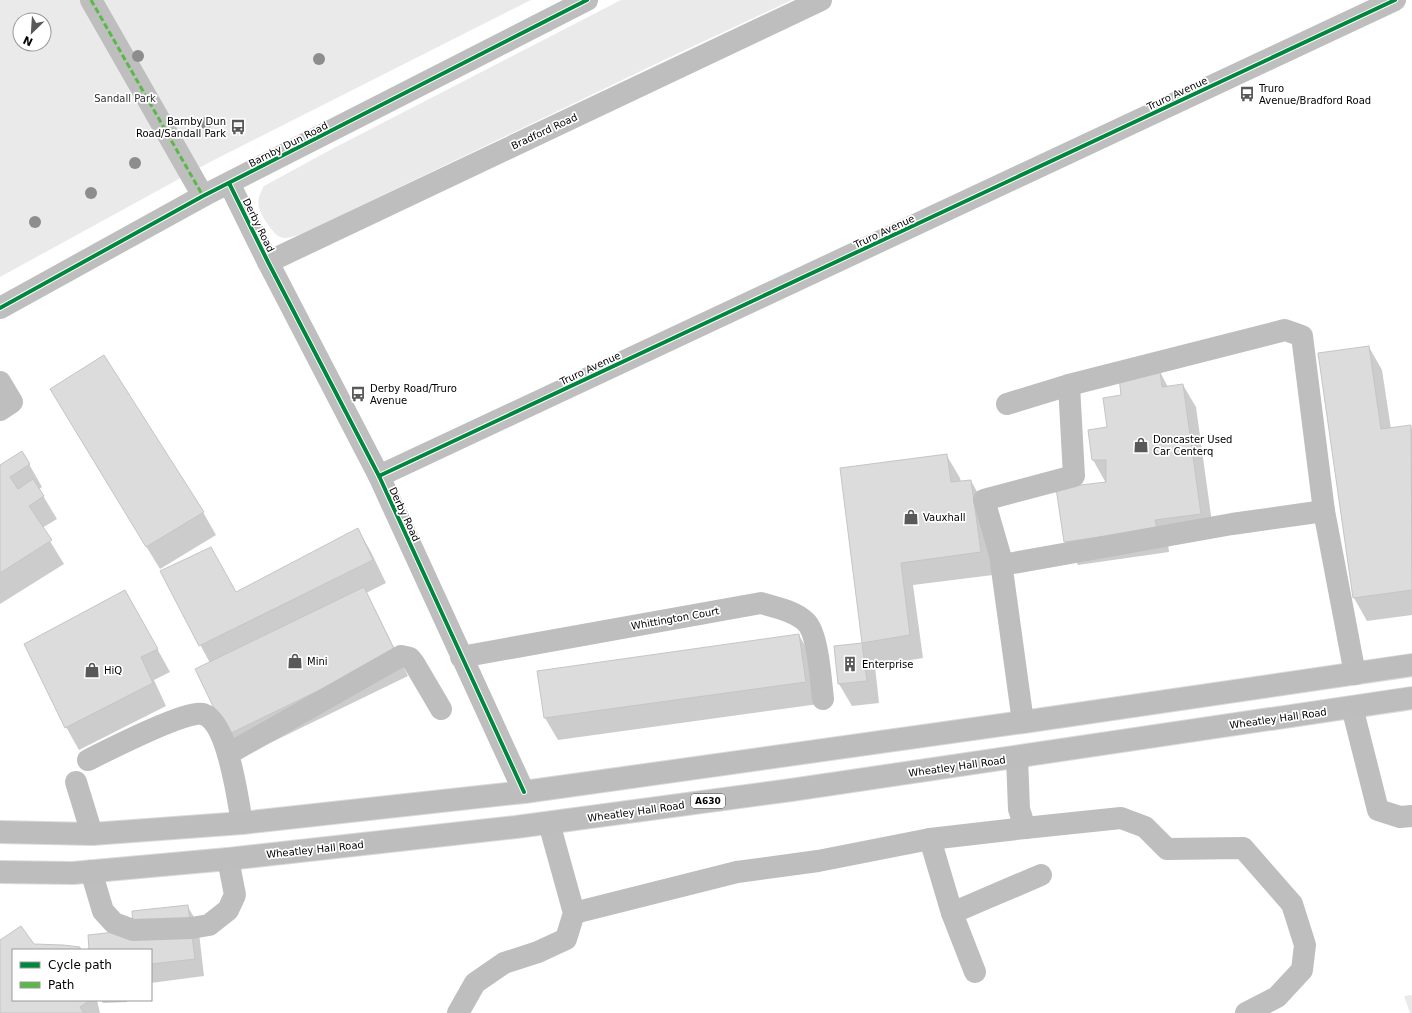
<svg xmlns="http://www.w3.org/2000/svg" width="1412" height="1013" viewBox="0 0 1412 1013" font-family="'DejaVu Sans',sans-serif">
  <style>
    .green { fill: #eaeaea; fill-rule: evenodd }
    .shadow { fill: #0003 }
    .building { fill: #dcdcdc; stroke: #c5c5c5 }
    .lines { fill: none; stroke-linecap: round; stroke-linejoin: round }
    .highway-casing { stroke: #dbdbdb; stroke-width: 24 }
    .minor { stroke: #bebebe; stroke-width: 22 }
    .highway { stroke: #bdbdbd; stroke-width: 22 }
    .quiet { stroke: #58b947; stroke-width: 3; stroke-dasharray: 6 3; stroke-linecap: butt }
    .cycleway-casing { stroke: #fff; stroke-width: 6 }
    .cycleway { stroke: #00873e; stroke-width: 4 }
    .tree { fill: #8d8d8d }
    .labels { text-anchor: middle; stroke-width: 3.5; stroke-linejoin: round; paint-order: stroke }
    .shield { fill: #fff; stroke: #4c4c4c; stroke-width: 1 }
    .shield-label { font-size: 9px; font-weight: bold; fill: #000 }
    .poi-label { font-size: 10px; fill: #000; stroke: #fff; text-anchor: start }
    .street-label { font-size: 10px; fill: #000; stroke: #fff }
    .park-label { font-size: 10px; fill: #2f2f2f; stroke: #fff }
  </style>
  <rect width="100%" height="100%" fill="#fff"/>
  <g class="green">
    <path d="M0 0H531L210 162 0 277ZM20 20H44V44H20Z"/>
    <path d="M621 0H792L666 59 304 233C297 235 288 240 280 237 273 234 260 214 259 207 257 199 261 192 264 186L332 149Z"/>
    <path d="M1412 995V1013H1410L1404 996Z"/>
  </g>
  <g class="shadow">
    <path d="M1369 347 1382 370 1391 429 1411 427 1412 429V615L1367 621 1354 598 1319 354Z"/>
    <path d="M1160 372 1168 387 1183 385 1196 407 1214 537 1168 543 1169 552 1078 565 1065 542 1058 489 1106 483 1093 460 1122 396Z"/>
    <path d="M64 412 203 512 216 535 160 569Z"/>
    <path d="M947 456 960 478 961 482 971 481 984 504 993 575 913 585 923 658 875 666 879 703 852 706 839 684 835 647 863 644 841 469Z"/>
    <path d="M29 464 42 487 39 489 57 519 42 528 64 564 0 604V467Z"/>
    <path d="M358 529 371 552 386 583 366 593 376 611 408 676 241 757 228 734 210 663 161 572 236 593Z"/>
    <path d="M138 614 170 672 154 680 166 706 79 750 66 727Z"/>
    <path d="M799 635 812 658 819 704 558 740 545 718Z"/>
    <path d="M188 907 198 924 204 976 151 983V950H90Z"/>
    <path d="M0 941 34 945 79 948 81 950H13V1000H97L100 1013H0Z"/>
    <path d="M101 1000H127V1002L103 1003Z"/>
  </g>
  <g class="building">
    <path d="M1369 346 1381 429 1411 425 1412 590 1353 598 1318 353Z"/>
    <path d="M104 355 204 512 146 547 50 389Z"/>
    <path d="M1160 371 1162 387 1183 384 1201 514 1155 520 1157 529 1064 542 1056 488 1106 482V460H1092L1088 430 1107 427 1103 398 1121 395 1119 377Z"/>
    <path d="M22 451 30 464 10 477 18 489 33 479 44 496 29 506 52 540 0 573V465Z"/>
    <path d="M947 454 951 482 971 480 981 552 901 563 910 635 862 643 840 468Z"/>
    <path d="M358 528 373 560 199 646 160 571 211 547 236 592Z"/>
    <path d="M364 587 396 653 227 735 195 669Z"/>
    <path d="M125 590 158 649 141 657 153 683 65 728 24 644Z"/>
    <path d="M799 634 806 682 544 718 537 671Z"/>
    <path d="M862 643 867 681 838 684 834 646Z"/>
    <path d="M188 905 195 959 151 964V950H89L88 935 133 930 132 911Z"/>
    <path d="M21 926 34 944 63 945 80 947V950H13V1000H89V1001L80 1007 84 1013H0V940Z"/>
  </g>
  <g class="lines">
    <g class="highway-casing">
      <g id="highway">
        <path d="M0 832 92 834 242 823 524 792 1023 722 1412 665"/>
        <path d="M0 872 73 873 228 859 516 827 791 790 1412 698"/>
      </g>
    </g>
    <g class="minor">
      <path d="M91 0 203 196"/>
      <path d="M229 183 268 262 379 476 524 792"/>
      <path d="M268 262 821 0"/>
      <path d="M0 308 203 196 587 0"/>
      <path d="M0 382 12 402 0 410"/>
      <path d="M1007 404 1069 385 1285 330 1302 336 1324 511 1355 674"/>
      <path d="M379 476 1395 0"/>
      <path d="M1002 565 1232 524 1324 511"/>
      <path d="M461 657 761 603C775 607 795 611 806 622 818 633 821 682 823 699"/>
      <path d="M1352 707 1378 810 1400 817 1412 816"/>
      <path d="M1023 722 1000 555 984 500 1074 476 1069 385"/>
      <path d="M228 754 401 656 410 658 414 663 441 709"/>
      <path d="M1017 757 1019 809 1025 828 1121 818 1145 827 1167 849 1243 848 1292 904 1305 945 1302 970 1277 997 1246 1013"/>
      <path d="M88 760C106 751 188 709 203 714 228 722 238 800 242 823"/>
      <path d="M76 782 92 834"/>
      <path d="M930 839 1025 828"/>
      <path d="M91 871 103 911 114 923 133 930 191 928 209 925 228 910 235 895 228 859"/>
      <path d="M574 913 737 872 818 861 930 839 952 913 975 972"/>
      <path d="M952 913 1041 875"/>
      <path d="M458 1013 475 983 504 963 538 952 566 939 574 913 549 823"/>
    </g>
    <use href="#highway" class="highway"/>
    <path class="quiet" d="M91 0 203 196"/>
    <g class="cycleway-casing">
      <g id="cycleway">
        <path d="M229 183 268 262 379 476 524 792"/>
        <path d="M0 308 203 196 587 0"/>
        <path d="M379 476 1395 0"/>
      </g>
    </g>
    <use href="#cycleway" class="cycleway"/>
  </g>
  <g class="tree">
    <circle cx="138" cy="56" r="6"/>
    <circle cx="319" cy="59" r="6"/>
    <circle cx="206" cy="123" r="6"/>
    <circle cx="135" cy="163" r="6"/>
    <circle cx="91" cy="193" r="6"/>
    <circle cx="35" cy="222" r="6"/>
  </g>
  <defs>
    <g id="bus-bare" transform="scale(1.2)"><path d="M-5-6H5V4H4V6H2V4H-2V6H-4V4H-5ZM-3.5-4V0h7V-4ZM-3.5 1.2v1.5H-2V1.2ZM2 1.2v1.5H3.5V1.2Z" fill="#595959" stroke="#fff" stroke-width="2.5" paint-order="stroke"/></g>
    <g id="shop-bare" transform="scale(1.2)"><path d="M-5-2.5h2.3a2.7 3.5 0 0 1 5.4 0H5L5.5 6h-11ZM-1.5-2.5h3a1.5 2.3 0 0 0-3 0Z" fill="#595959" stroke="#fff" stroke-width="2.5" paint-order="stroke"/></g>
    <g id="building-bare" transform="scale(1.2)"><path d="M-4-6H4V6H1V3H-1V6H-4ZM-2.5-4.3h1.7v1.8h-1.7ZM.8-4.3h1.7v1.8H.8ZM-2.5-1h1.7V.8h-1.7ZM.8-1h1.7V.8H.8Z" fill="#595959" stroke="#fff" stroke-width="2.5" paint-order="stroke"/></g>
  </defs>
  <g fill-rule="evenodd">
    <use href="#bus-bare" x="1247" y="94"/>
    <use href="#bus-bare" x="238" y="127"/>
    <use href="#bus-bare" x="358" y="394"/>
    <use href="#shop-bare" x="1141" y="445"/>
    <use href="#shop-bare" x="911" y="517"/>
    <use href="#shop-bare" x="295" y="661"/>
    <use href="#building-bare" x="850" y="664"/>
    <use href="#shop-bare" x="92" y="670"/>
  </g>
  <g class="labels">
    <rect class="shield" x="691" y="794" width="34" height="14" rx="3"/>
    <g class="shield-label">
      <text x="708" y="804">A630</text>
    </g>
    <g class="poi-label">
      <text x="1259" y="92">Truro<tspan x="1259" dy="12">Avenue/Bradford Road</tspan></text>
      <text x="226" y="125" text-anchor="end">Barnby Dun<tspan x="226" dy="12">Road/Sandall Park</tspan></text>
      <text x="370" y="392">Derby Road/Truro<tspan x="370" dy="12">Avenue</tspan></text>
      <text x="1153" y="443">Doncaster Used<tspan x="1153" dy="12">Car Centerq</tspan></text>
      <text x="923" y="521">Vauxhall</text>
      <text x="307" y="665">Mini</text>
      <text x="862" y="668">Enterprise</text>
      <text x="104" y="674">HiQ</text>
    </g>
    <g class="street-label">
      <text transform="translate(1177 93) rotate(-25)" y="4">Truro Avenue</text>
      <text transform="translate(544 131) rotate(-25)" y="4">Bradford Road</text>
      <text transform="translate(288 144) rotate(-27)" y="4">Barnby Dun Road</text>
      <text transform="translate(259 225) rotate(64)" y="4">Derby Road</text>
      <text transform="translate(884 231) rotate(-25)" y="4">Truro Avenue</text>
      <text transform="translate(590 368) rotate(-25)" y="4">Truro Avenue</text>
      <text transform="translate(405 514) rotate(65)" y="4">Derby Road</text>
      <text transform="translate(675 618) rotate(-10)" y="4">Whittington Court</text>
      <text transform="translate(1278 718) rotate(-8)" y="4">Wheatley Hall Road</text>
      <text transform="translate(957 766) rotate(-8)" y="4">Wheatley Hall Road</text>
      <text transform="translate(636 811) rotate(-8)" y="4">Wheatley Hall Road</text>
      <text transform="translate(315 849) rotate(-6)" y="4">Wheatley Hall Road</text>
    </g>
    <g class="park-label">
      <text x="125" y="102">Sandall Park</text>
    </g>
  </g>
  <rect x="12" y="949" width="140" height="52" fill="#ffffff" stroke="#999999"/>
  <rect x="20" y="962" width="20" height="6" fill="#00873e" stroke="#999999"/>
  <text x="48" y="969" font-size="12" fill="#000000">Cycle path</text>
  <rect x="20" y="982" width="20" height="6" fill="#58b947" stroke="#999999"/>
  <text x="48" y="989" font-size="12" fill="#000000">Path</text>
  <g transform="translate(32 32) rotate(205)"><circle r="19" fill="#ffffff" stroke="#999999"/>
  <path d="M0-3L7 15L0 10L-7 15Z" fill="#595959"/>
  <text y="-6" font-size="11" font-weight="bold" text-anchor="middle" fill="#000000">N</text>
  </g>
</svg>
